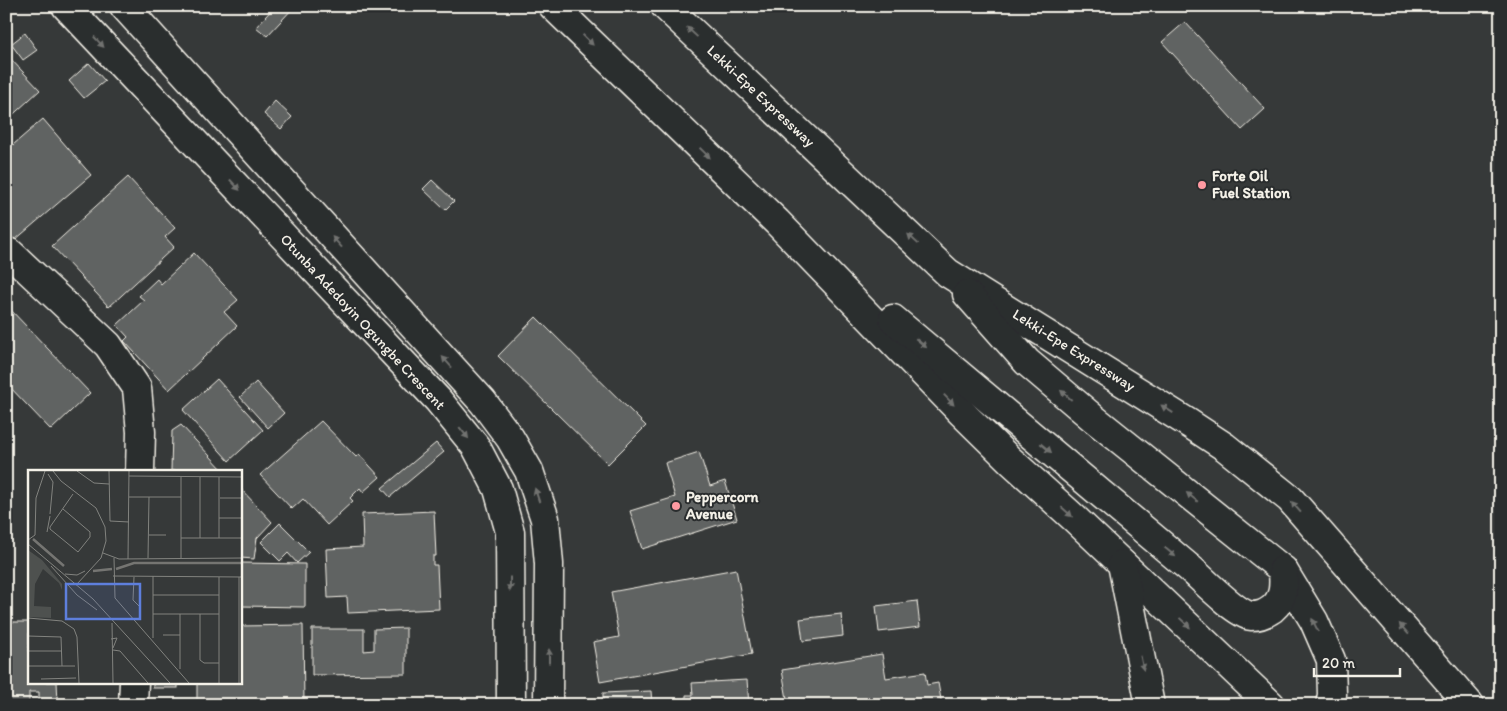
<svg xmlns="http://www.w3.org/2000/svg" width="1507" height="711" viewBox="0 0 1507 711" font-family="Itim,sans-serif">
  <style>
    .building { fill: #616362; stroke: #f4f1e8 }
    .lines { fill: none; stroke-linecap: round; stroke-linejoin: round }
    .minor-casing { stroke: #f4f1e8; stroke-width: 31 }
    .highway-casing { stroke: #f4f1e8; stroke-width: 31 }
    .minor { stroke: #2a2d2e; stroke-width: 28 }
    .highway { stroke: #2a2d2e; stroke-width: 28 }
    .oneway { fill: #71726f }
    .poi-dot { fill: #ff9aa2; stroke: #2a2d2e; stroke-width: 2 }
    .labels { text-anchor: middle; stroke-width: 4; stroke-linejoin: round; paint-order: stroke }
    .street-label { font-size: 15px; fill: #f4f1e8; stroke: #2a2d2e }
    .poi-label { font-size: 15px; font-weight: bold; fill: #f4f1e8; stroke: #2a2d2e; text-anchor: start }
    .inset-river { fill: none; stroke: #757572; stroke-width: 2.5 }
    .inset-road { fill: none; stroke: #82837f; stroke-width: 1 }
    .view { fill: #5e7fdd; fill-opacity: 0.15; stroke: #5e7fdd; stroke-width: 2.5 }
    .inset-edge { fill: none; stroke: #f4f1e8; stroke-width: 2.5 }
  </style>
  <rect width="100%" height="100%" fill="#363939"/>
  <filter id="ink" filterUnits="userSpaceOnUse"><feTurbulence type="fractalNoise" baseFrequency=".02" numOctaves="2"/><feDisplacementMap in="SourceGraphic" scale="10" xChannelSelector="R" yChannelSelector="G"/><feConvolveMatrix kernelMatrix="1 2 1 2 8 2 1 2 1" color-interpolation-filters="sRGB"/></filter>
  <g filter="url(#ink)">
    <g class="building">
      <path d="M275 6H295L267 36 256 27Z"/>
      <path d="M1185 22 1265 109 1242 130 1162 42Z"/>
      <path d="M25 33 37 50 23 60 11 44Z"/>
      <path d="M6 54 40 90 6 121Z"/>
      <path d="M89 63 105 81 84 98 69 81Z"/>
      <path d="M275 101 292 117 281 129 264 114Z"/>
      <path d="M43 119 91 175 15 240 6 230V151Z"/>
      <path d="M128 177 175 228 165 237 174 247 109 307 52 246Z"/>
      <path d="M432 180 454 201 445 210 423 189Z"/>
      <path d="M194 253 238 300 224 312 237 326 169 390 124 341 128 337 117 325 144 300 139 296 157 279 161 284Z"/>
      <path d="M8 307 90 393 51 430 6 383V309Z"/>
      <path d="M536 317 646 426 608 464 498 356Z"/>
      <path d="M217 379 263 430 229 461 183 410Z"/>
      <path d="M256 382 284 413 268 428 240 397Z"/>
      <path d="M321 421 356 457 359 454 380 477 363 492 360 488 350 498 353 501 327 525 303 499 292 509 260 475Z"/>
      <path d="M181 425 224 471H171L172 431Z"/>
      <path d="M436 443 444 452 390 497 382 488Z"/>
      <path d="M699 452 710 486 725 481 737 519 642 549 630 511 675 497 665 463Z"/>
      <path d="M240 488 272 522 257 538 254 559 240 558Z"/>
      <path d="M434 511 436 556H433V565H437L439 609 348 613 347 597 328 598 326 549 363 547 362 514Z"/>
      <path d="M280 523 309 552 297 563 288 553 280 561 261 542Z"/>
      <path d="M240 563 305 564V607L240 606Z"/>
      <path d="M736 569 752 654 600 682 593 642 619 637 611 592Z"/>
      <path d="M917 601 920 627 879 632 876 606Z"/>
      <path d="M841 614 843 636 803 641 800 619Z"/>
      <path d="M6 622H29V682H57L58 703H39V692H29V703H6Z"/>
      <path d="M303 625 304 705H197V682H240V626Z"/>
      <path d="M406 628V674L312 675V629H364V651L374 650V629Z"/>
      <path d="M882 654 886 678 925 672 927 685 938 683 942 705H788L782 670Z"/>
      <path d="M747 680 749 705H686V695H693L692 683Z"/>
      <rect x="153" y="682" width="25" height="6"/>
      <path d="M651 691 652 705H603V693Z"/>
    </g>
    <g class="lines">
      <g class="minor-casing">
        <g id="minor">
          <path d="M66 6 438 400 476 447 498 489 510 532 511 705"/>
          <path d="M124 6 483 402 510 438 529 471 545 519 549 564 548 705"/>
          <path d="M10 253 108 345 137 388 141 432 140 471"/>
          <path d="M133 705 134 682"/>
        </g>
      </g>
      <g class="highway-casing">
        <g id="highway">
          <path d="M553 6 777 222 962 413 1011 461 1074 518 1271 705"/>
          <path d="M665 6 948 273 1190 424 1225 447 1290 499 1470 705"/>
          <path d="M967 294 1027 362 1093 418 1283 570 1314 621 1331 660 1332 695 1330 705"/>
          <path d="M893 319 1193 571C1205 582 1237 614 1251 616 1260 616 1265 614 1272 609 1285 598 1284 585 1283 570"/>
          <path d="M1122 564 1150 705"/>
        </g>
      </g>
      <use href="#minor" class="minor"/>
      <use href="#highway" class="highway"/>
    </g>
    <defs><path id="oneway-solid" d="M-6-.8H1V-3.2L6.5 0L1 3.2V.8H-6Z" transform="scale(1.25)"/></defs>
    <g class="oneway">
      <use href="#oneway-solid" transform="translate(692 32) rotate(-137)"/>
      <use href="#oneway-solid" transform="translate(588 40) rotate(44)"/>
      <use href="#oneway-solid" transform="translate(99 42) rotate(47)"/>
      <use href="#oneway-solid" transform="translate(705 153) rotate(44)"/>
      <use href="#oneway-solid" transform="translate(235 185) rotate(47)"/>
      <use href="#oneway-solid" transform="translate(913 239) rotate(-137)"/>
      <use href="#oneway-solid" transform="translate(337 242) rotate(-132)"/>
      <use href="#oneway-solid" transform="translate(921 343) rotate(40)"/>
      <use href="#oneway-solid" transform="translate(447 362) rotate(-132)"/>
      <use href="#oneway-solid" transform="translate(1066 395) rotate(-139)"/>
      <use href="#oneway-solid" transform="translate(949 400) rotate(46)"/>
      <use href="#oneway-solid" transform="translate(1167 409) rotate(-147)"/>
      <use href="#oneway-solid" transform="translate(464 433) rotate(51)"/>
      <use href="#oneway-solid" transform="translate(1046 448) rotate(40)"/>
      <use href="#oneway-solid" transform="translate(537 495) rotate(-108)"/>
      <use href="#oneway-solid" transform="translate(1192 497) rotate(-141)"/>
      <use href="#oneway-solid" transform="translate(1296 507) rotate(-131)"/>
      <use href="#oneway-solid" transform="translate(1067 512) rotate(42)"/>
      <use href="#oneway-solid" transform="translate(1170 552) rotate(40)"/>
      <use href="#oneway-solid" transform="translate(510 584) rotate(90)"/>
      <use href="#oneway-solid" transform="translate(1185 623) rotate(43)"/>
      <use href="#oneway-solid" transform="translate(1315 625) rotate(-116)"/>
      <use href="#oneway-solid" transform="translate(1404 629) rotate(-131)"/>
      <use href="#oneway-solid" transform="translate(549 656) rotate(-90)"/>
      <use href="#oneway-solid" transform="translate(1142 663) rotate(78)"/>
    </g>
  </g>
  <g class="poi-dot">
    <circle cx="1202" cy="185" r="5"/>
    <circle cx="676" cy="506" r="5"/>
  </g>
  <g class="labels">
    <g class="street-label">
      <text transform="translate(761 96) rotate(43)" y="5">Lekki-Epe Expressway</text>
      <text transform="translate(363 322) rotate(47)" y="5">Otunba Adedoyin Ogungbe Crescent</text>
      <text transform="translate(1074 350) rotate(32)" y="5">Lekki-Epe Expressway</text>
    </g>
    <g class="poi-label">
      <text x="1212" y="181">Forte Oil<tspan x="1212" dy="17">Fuel Station</tspan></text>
      <text x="686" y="502">Peppercorn<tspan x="686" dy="17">Avenue</tspan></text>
    </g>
  </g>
  <g transform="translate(28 470)">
    <rect width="214" height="214" fill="#363939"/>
    <path d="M0 80 14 90 34 114V120L31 113 15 99 7 114 6 136 23 137V148L0 147Z" fill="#4e514f"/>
    <path class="inset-river" d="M5 69 36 96M88 99 106 93H214M65 101 84 99"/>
    <path class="inset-road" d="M25 1 33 11 68 38 77 57 78 71 73 88 49 114M49 1 66 13 81 14M81 1 82 51 101 52M20 4 25 12 22 44M101 6 214 7M101 27H153M192 28H214M35 39 62 62V67L50 82 22 59V57L45 24M191 48H214M19 62 22 46M121 65H138M153 68H214M172 68V7M191 68V7M0 70 7 65 8 28 17 1M0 74 65 129 142 213M75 83 91 89 214 88M86 88 87 128 161 213M120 88 121 27M153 88V7M100 89 101 1M23 96 49 125 69 140M37 104 49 105 57 101M85 106 214 107M125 106V168M106 107 105 130 112 137M125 125H191M125 144H191M152 144V199M172 144V190L176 193H191M0 148 34 151 46 159 49 167 51 213M84 153 85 213M135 165H152M0 166 33 167 34 196M83 169 89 168 85 178M85 180 92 181 120 213M0 181H33M0 196H47M13 209 48 208M191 213V107M211 213V107"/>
    <path class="view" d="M38 114H112V149H38Z"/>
    <rect width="214" height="214" class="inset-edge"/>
  </g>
  <rect width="1507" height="711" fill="none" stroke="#2a2d2e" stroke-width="25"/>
  <rect x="12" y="12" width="1482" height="686" fill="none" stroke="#f4f1e8" stroke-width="2" filter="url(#ink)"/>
  <path d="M1314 668v8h86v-8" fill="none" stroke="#f4f1e8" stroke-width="2.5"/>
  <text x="1322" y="668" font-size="15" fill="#f4f1e8" stroke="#2a2d2e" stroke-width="4" paint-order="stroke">20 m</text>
</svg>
